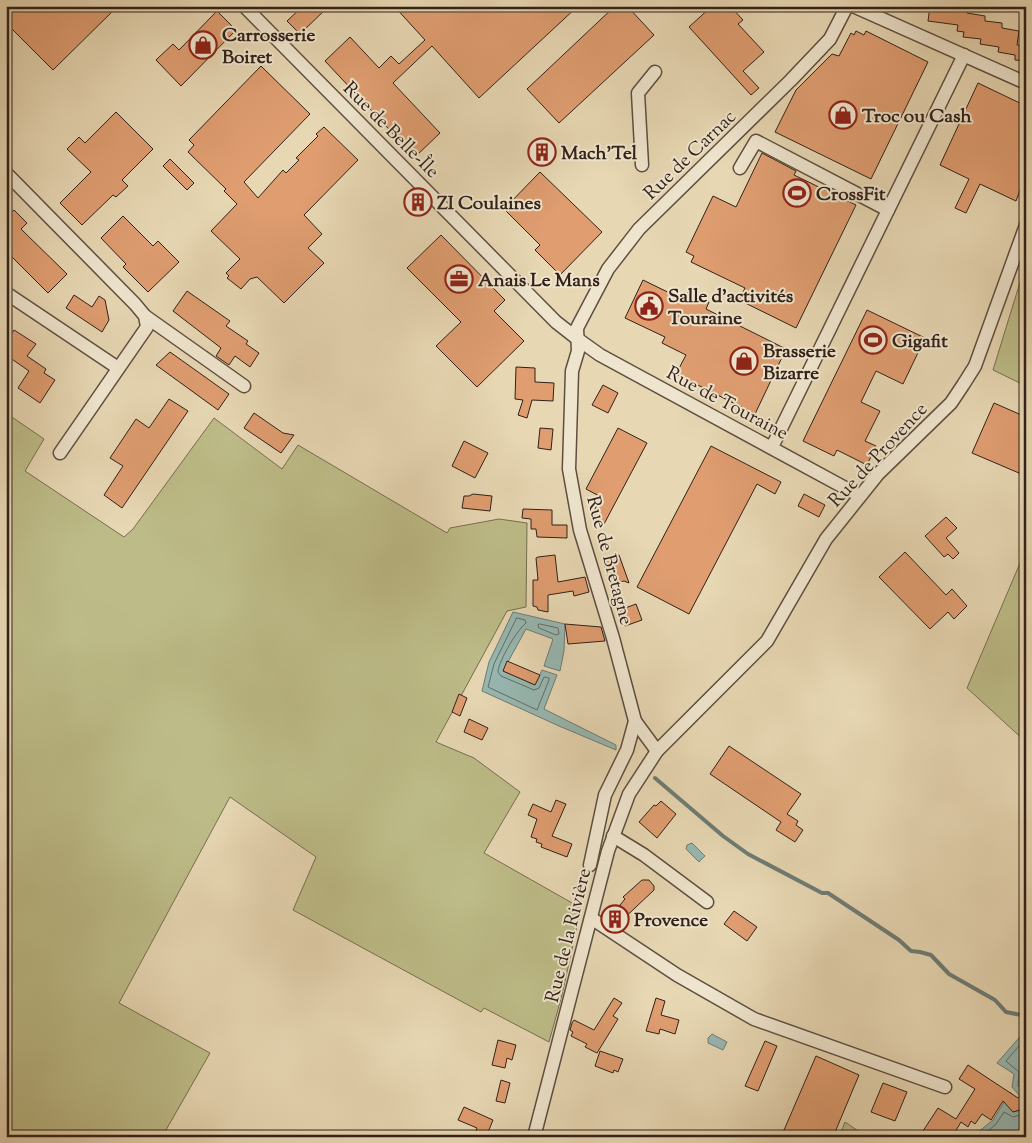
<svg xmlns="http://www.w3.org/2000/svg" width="1032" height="1143" viewBox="0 0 1032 1143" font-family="'Sorts Mill Goudy',serif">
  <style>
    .green { fill: #bdbc88; stroke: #776e50 }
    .water { fill: #97b8b2; stroke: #6e7c75 }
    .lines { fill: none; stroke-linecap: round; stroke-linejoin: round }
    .shore { stroke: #646c66; stroke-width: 1 }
    .stream { stroke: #6e7c75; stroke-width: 4 }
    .building { fill: #df9d70; stroke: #312119 }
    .minor-casing { stroke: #5e4e40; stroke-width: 15 }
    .minor { stroke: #efe5ce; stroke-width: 12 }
    .labels { text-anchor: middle; stroke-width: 4; stroke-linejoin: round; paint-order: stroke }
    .poi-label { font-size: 19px; font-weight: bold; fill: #312119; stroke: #efe5ce; text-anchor: start }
    .street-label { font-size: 19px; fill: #312119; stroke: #efe5ce }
  </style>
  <rect width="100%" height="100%" fill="#e7d7b3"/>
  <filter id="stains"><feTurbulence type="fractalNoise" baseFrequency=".004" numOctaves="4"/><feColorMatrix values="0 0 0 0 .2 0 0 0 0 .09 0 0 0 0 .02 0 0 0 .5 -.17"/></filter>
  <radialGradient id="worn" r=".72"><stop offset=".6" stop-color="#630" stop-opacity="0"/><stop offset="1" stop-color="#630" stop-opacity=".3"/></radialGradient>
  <g class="green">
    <path d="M1026 263V386L993 370Z"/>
    <path d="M6 413 44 439 25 471 124 537 133 529 214 418 282 469 298 445 447 533 450 528 499 519 527 523 526 607 507 611 436 742 474 758 520 792 484 853 581 908 562 995 549 1042 484 1008 481 1012 293 910 316 857 230 797 119 1003 210 1053 162 1137H6V622L9 617 6 606Z"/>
    <path d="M1026 549V742L967 688Z"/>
    <path d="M845 1122 867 1137H839Z"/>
  </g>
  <g class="water">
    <path d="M513 612 565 624 564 651 560 671 544 666 553 639 526 629 503 671 535 685 542 670 557 675 544 709 616 745V750L559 726 482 691 489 662Z"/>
    <path d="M692 843 705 856 699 862 686 849 687 845Z"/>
    <path d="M1026 1030V1090L1020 1096 1012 1087 1014 1074 997 1063Z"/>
    <path d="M712 1034 727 1042 723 1050 708 1043V1038Z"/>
    <path d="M1010 1092 1017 1099 1009 1107 1013 1112 1026 1109V1137H972L993 1120Z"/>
  </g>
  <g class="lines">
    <g class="shore">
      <path d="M517 618 525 620 526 623C517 630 499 660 498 672L501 676 534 690 539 688 544 677 549 678V680L537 710 488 687 494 664Z"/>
      <path d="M540 624 558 628 559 634 556 635 539 628 538 625Z"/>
      <path d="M1026 1038 1006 1061 1019 1072 1018 1086 1026 1087"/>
      <path d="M981 1137 996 1124 1004 1112 1013 1117 1026 1113"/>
    </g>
    <g class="stream">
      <path d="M1025 727H1026"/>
      <path d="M655 778 723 836 748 854 822 893H828L899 940 911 951 920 952 931 955 949 974 995 1000 1006 1012 1026 1016"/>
    </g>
  </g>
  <g class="building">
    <path d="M6 6H118L53 70 6 23Z"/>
    <path d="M303 6H329L300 34 287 21Z"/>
    <path d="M394 6H578L479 98 432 46 393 83 440 133 415 157 325 61 350 37 379 68 391 56 399 64 425 40Z"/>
    <path d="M615 6H627L654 35 559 123 527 89Z"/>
    <path d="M712 6H730L743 20 738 24 764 52 743 71 759 88 751 95 689 27Z"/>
    <path d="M930 6 968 11 967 13 985 16V21L1002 23V28L1019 31 1017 45 1026 46V61L1015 60V55L998 52 999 47 980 44 981 39 963 37 964 32 957 31 958 25 928 21Z"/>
    <path d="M217 11 236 30 181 86 156 60 173 44 179 50Z"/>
    <path d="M856 31 864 35 866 31 928 62 871 179 775 132 796 90 832 54 839 56 851 33 854 35Z"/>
    <path d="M261 66 310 114 244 182 258 198 283 170 286 173 299 160 296 158 318 136 316 134 324 127 358 160 304 215 322 234 308 248 324 263 284 303 257 277 250 279 241 289 227 278 229 276 226 273 240 259 211 231 237 204 224 191 226 189 188 152 194 145 189 140Z"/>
    <path d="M978 83 1026 106V174L1016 201 980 184 966 213 955 208 969 179 940 165Z"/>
    <path d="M116 112 153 149 122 180 128 186 116 197 113 195 82 225 60 203 91 172 67 149 79 137 85 143Z"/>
    <path d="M762 153 796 171 794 175 856 205 796 328 739 300 745 288 691 262 694 256 686 252 713 196 736 207Z"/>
    <path d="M170 159 194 183 187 190 163 166Z"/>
    <path d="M540 172 602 232 560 275 535 250 540 245 504 209Z"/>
    <path d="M14 210 27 223 21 229 67 274 48 293 6 251V218Z"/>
    <path d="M123 216 153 246 158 241 179 262 148 292 123 267 126 264 101 238Z"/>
    <path d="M441 235 505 300 494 311 524 341 477 387 436 346 461 322 407 268Z"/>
    <path d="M643 280 684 300 688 292 709 302 706 309 786 349 755 414 676 374 686 355 662 343 665 337 625 318Z"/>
    <path d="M187 291 230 321 226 326 248 341 246 344 259 353 250 367 235 356 229 365 216 356 221 348 173 311Z"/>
    <path d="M74 295 92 307 99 296 105 300 109 320 102 332 66 308Z"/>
    <path d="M867 310 925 338 903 384 876 371 861 402 880 411 865 441 876 446 867 465 837 450 834 456 803 441Z"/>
    <path d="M14 330 36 344 27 356 46 369 44 373 55 380 40 403 18 388 29 371 6 355V342Z"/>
    <path d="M170 352 229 394 218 410 156 365Z"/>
    <path d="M516 367 535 368V382L554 383 553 401 532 400 527 418 518 415 523 400 515 399Z"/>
    <path d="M603 385 618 393 608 413 592 405Z"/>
    <path d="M169 399 188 411 122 508 104 495 123 466 110 458 136 419 149 428Z"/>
    <path d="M994 403 1026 417V476L972 453Z"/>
    <path d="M254 413 283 433 294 435 281 453 244 428Z"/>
    <path d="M540 428 553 429 551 450 538 448Z"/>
    <path d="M618 428 647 443 604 524 591 517 601 497 586 489Z"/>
    <path d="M464 441 488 453 475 478 452 466Z"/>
    <path d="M711 446 781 482 775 494 757 484 689 614 637 587Z"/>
    <path d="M473 494 492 496 490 511 462 508 464 496H469Z"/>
    <path d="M804 494 825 505 819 517 798 506Z"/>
    <path d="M523 509 552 510V525H567V538L537 537 536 529H531V519L522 518Z"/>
    <path d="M946 517 957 528 946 538 959 553 953 559 948 554 944 557 925 536Z"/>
    <path d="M905 552 946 595 952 589 967 606 954 619 948 612 930 629 879 577Z"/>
    <path d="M555 555 558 582 585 577 589 592 574 596 573 591 548 595V612L538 610 537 607 533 606V580H538L536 558 538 557Z"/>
    <path d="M619 555 629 583 624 581 611 585 603 561Z"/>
    <path d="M636 604 642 620 625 626 620 610Z"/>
    <path d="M565 624 601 627 605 641 568 644Z"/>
    <path d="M507 661 540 675 535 685 503 671Z"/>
    <path d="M459 694 467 698 460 716 452 712Z"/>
    <path d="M469 719 488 728 482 740 464 732Z"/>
    <path d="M729 746 801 794 787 814 798 821 796 825 803 830 795 842 776 830 781 822 710 774Z"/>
    <path d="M556 800 566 804 552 836 572 844 567 857 541 847 542 844 536 842 537 839 531 837 537 819 528 815 533 804 551 812Z"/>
    <path d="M661 801 676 814 657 838 639 822 654 805 656 806Z"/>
    <path d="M642 880H649L654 886V890L618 924 610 917 625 899 623 897Z"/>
    <path d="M734 911 757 927 747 941 724 924Z"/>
    <path d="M614 998 622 1003 613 1016 618 1019 597 1053 585 1047 587 1044 571 1036 573 1032 570 1030 572 1023 574 1020 594 1030Z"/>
    <path d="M656 998 665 1001 661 1015 679 1020 675 1034 660 1029 659 1034 646 1031Z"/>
    <path d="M498 1040 516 1045 512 1060 507 1058 505 1068 492 1065Z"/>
    <path d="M765 1041 777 1046 758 1091 745 1086Z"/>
    <path d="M600 1051 623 1059 618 1072 614 1070 613 1073 595 1066Z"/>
    <path d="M816 1056 859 1075 833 1137H781Z"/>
    <path d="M968 1065 1018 1098 1026 1090V1108L1013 1112 1003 1101 991 1120 982 1114 975 1124 971 1121 968 1127 961 1122 952 1137H919L938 1108 956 1119 975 1089 959 1079Z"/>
    <path d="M501 1080 510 1083 505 1103 496 1101Z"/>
    <path d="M883 1083 907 1092 895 1121 871 1112Z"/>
    <path d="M464 1107 493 1120 486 1137H474L477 1128 458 1120Z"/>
  </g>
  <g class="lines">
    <g class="minor-casing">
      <g id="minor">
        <path d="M244 6 556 322 579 340 600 355 860 496"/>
        <path d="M853 6 1026 83"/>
        <path d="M642 165 638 93 655 72"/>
        <path d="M740 168 756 141 888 210"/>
        <path d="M6 173 135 304 145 316 147 327 60 453"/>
        <path d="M6 293 118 368"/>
        <path d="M145 316 244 386"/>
        <path d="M772 447 964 55"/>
        <path d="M657 751 635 721 613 638 580 530 569 469 572 371 578 351 577 328 608 269 639 229 791 80 830 39 847 6"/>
        <path d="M613 836 644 855 707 902"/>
        <path d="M590 865 605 795 627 750 635 721"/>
        <path d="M591 918 677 975 754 1019 945 1087"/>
        <path d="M534 1137 608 851 629 794 657 751 767 641 826 539 878 474 951 403 963 385 975 366 1026 225"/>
      </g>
    </g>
    <use href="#minor" class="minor"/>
  </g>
  <defs>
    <g id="shop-ring" transform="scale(1.4375)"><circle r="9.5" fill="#efe5ce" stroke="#8f2418" stroke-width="1.5"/><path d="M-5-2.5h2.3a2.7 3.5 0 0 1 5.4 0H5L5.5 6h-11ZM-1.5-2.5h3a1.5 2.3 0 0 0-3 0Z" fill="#8f2418"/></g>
    <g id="building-ring" transform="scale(1.4375)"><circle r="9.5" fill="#efe5ce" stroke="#8f2418" stroke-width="1.5"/><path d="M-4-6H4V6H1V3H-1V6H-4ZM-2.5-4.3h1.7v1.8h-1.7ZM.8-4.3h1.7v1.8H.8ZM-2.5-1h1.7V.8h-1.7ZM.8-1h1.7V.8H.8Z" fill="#8f2418"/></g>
    <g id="stadium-ring" transform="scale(1.4375)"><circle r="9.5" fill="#efe5ce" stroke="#8f2418" stroke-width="1.5"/><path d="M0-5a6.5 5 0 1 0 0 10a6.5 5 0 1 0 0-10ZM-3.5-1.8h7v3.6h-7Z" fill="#8f2418"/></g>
    <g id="office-ring" transform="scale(1.4375)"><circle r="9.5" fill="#efe5ce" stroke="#8f2418" stroke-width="1.5"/><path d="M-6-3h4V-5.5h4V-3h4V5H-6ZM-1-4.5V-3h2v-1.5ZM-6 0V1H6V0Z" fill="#8f2418"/></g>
    <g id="civic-ring" transform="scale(1.4375)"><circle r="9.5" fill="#efe5ce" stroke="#8f2418" stroke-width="1.5"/><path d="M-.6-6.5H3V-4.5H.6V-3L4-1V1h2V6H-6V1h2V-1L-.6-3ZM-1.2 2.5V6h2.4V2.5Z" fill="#8f2418"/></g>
  </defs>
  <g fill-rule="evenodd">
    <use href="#shop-ring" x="203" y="45"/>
    <use href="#shop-ring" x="843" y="115"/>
    <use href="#building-ring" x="542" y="152"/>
    <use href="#stadium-ring" x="797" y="193"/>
    <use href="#building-ring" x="418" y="202"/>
    <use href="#office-ring" x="459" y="279"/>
    <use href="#civic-ring" x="649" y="306"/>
    <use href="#stadium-ring" x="873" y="340"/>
    <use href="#shop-ring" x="744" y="361"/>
    <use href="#building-ring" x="615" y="919"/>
  </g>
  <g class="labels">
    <g class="poi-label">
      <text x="222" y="41">Carrosserie<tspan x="222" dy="22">Boiret</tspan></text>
      <text x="862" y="122">Troc ou Cash</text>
      <text x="561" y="159">Mach’Tel</text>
      <text x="816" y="200">CrossFit</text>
      <text x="437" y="209">ZI Coulaines</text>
      <text x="478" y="286">Anais Le Mans</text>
      <text x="668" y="302">Salle d'activités<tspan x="668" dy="22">Touraine</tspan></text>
      <text x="892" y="347">Gigafit</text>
      <text x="763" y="357">Brasserie<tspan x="763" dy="22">Bizarre</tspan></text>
      <text x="634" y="926">Provence</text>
    </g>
    <g class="street-label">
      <text transform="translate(392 129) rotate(45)" y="7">Rue de Belle-Île</text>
      <text transform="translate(689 154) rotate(-44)" y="7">Rue de Carnac</text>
      <text transform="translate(728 402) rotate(28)" y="7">Rue de Touraine</text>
      <text transform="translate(877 454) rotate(-47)" y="7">Rue de Provence</text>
      <text transform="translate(611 560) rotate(75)" y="7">Rue de Bretagne</text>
      <text transform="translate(567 935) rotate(-76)" y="7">Rue de la Rivière</text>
    </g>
  </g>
  <rect width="1032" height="1143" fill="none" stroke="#e7d7b3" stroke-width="25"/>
  <rect x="8" y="8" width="1017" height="1128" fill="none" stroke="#312119" stroke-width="2.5"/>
  <rect x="12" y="12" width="1007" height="1118" fill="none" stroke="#312119"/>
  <rect width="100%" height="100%" filter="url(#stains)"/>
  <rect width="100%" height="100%" fill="url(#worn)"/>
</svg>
